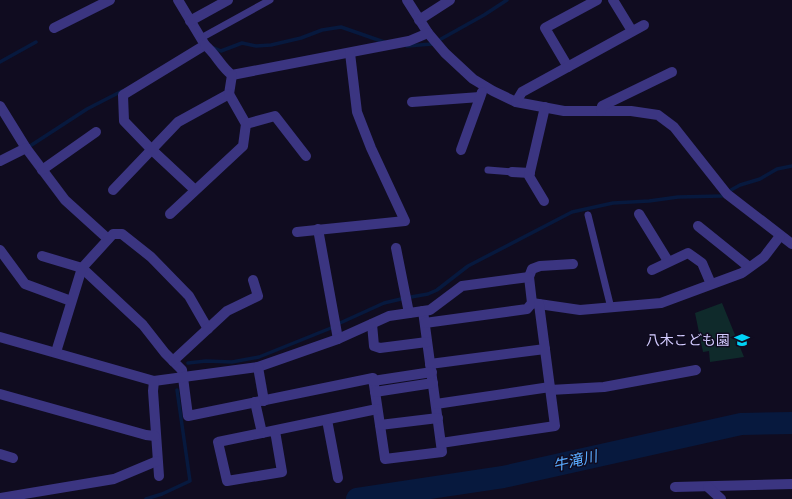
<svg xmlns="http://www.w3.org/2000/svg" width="792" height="499" viewBox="0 0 792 499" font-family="'Alegreya Sans','Noto Sans JP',sans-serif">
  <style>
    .green { fill: #0f2a2b }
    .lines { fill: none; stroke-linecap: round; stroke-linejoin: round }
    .stream { stroke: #07193e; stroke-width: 3.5 }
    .river { stroke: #07193e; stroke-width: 22 }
    .service { stroke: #3b3581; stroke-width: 7 }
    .minor { stroke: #3b3581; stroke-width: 10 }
    .labels { text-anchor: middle; stroke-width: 3; stroke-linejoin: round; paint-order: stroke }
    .poi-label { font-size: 14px; fill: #d3cbff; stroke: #100c20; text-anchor: end }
    .water-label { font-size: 15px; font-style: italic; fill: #59abff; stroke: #100c20 }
  </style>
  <rect width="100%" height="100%" fill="#100c20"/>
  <path class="green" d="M722 303 744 357 710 362 709 351 703 352 695 313Z"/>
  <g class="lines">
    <g class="stream">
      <path d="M441 39 484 15 507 0"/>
      <path d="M407 46 432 44"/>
      <path d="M214 48 221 51 242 43 256 46 271 45 301 38 322 30 341 27 384 42"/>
      <path d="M0 62 36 42"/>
      <path d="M30 146 87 109 122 91"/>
      <path d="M731 190 740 185 760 179 777 169 792 166"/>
      <path d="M411 297 428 294 437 290 468 266 572 212 613 203 649 201 678 197 722 196"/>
      <path d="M340 323 384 303 401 299"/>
      <path d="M188 363 206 361 232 362 259 357 331 328"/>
      <path d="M146 499 162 494 190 481 177 390"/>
    </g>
    <path class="river" d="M357 499 503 477 741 424 792 423"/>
    <g class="service">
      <path d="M201 38 270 0"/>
      <path d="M488 170 512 172"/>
      <path d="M588 215 611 308"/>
    </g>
    <g class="minor">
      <path d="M178 0 205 45 123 95 124 121 151 149 195 190"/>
      <path d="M407 0 428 33 445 53 473 79 493 91 516 102 564 111H631L658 115 674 127 727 194 792 244"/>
      <path d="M613 0 632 31"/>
      <path d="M419 20 450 0"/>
      <path d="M190 21 228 0"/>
      <path d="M54 28 110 0"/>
      <path d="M205 45C216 54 221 67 232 75L409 41 428 33"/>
      <path d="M568 67 545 28 597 0"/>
      <path d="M412 102 480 97"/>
      <path d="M516 102 522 92 644 25"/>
      <path d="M0 106 26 148 65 200 108 239"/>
      <path d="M601 111 602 106 672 72"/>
      <path d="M246 124 275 116 306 156"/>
      <path d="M461 150 482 92"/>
      <path d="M0 161 26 148"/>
      <path d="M42 170 96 132"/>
      <path d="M512 172 530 173"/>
      <path d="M113 190 178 122 229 94 232 75"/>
      <path d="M544 201 529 176 545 107"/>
      <path d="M170 214 243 146 246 124 229 94"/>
      <path d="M639 214 668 261"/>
      <path d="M698 226 749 267"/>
      <path d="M318 229 338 339"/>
      <path d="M297 232 405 221 371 148 357 112 350 53"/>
      <path d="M396 248 409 313"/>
      <path d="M0 250 25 284 71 301"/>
      <path d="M42 256 82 268 143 325 165 353 182 370 188 416 373 378 385 459 442 452 423 311"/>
      <path d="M652 270 688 253 702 263 711 284"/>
      <path d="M532 303 580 310 661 303 742 273 764 257 780 236"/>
      <path d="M425 323 527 309 532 303 529 277 532 269 540 266 573 264"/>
      <path d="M372 324 374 346 380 348 427 342"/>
      <path d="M0 337 154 381 258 367 338 339 389 316 430 310 462 286 529 277"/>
      <path d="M56 352 82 268 113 234H122L151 257 189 296 208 329"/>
      <path d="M173 361 227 311 258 296 253 280"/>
      <path d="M430 364 545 349"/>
      <path d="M258 367 264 401"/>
      <path d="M154 381 153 391 159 476"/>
      <path d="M373 381 432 372"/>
      <path d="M550 390 604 387 696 370"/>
      <path d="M375 392 433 383"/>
      <path d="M0 394 146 435 155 436"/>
      <path d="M255 402 262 433"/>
      <path d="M436 404 550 387"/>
      <path d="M327 420 338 478"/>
      <path d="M380 425 438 418"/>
      <path d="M275 431 282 472 227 481 218 442 377 409"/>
      <path d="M441 443 555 426 539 304"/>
      <path d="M0 454 13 458"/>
      <path d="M675 487 792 484"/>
      <path d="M708 487 721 499"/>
      <path d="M0 498 114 479 157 461"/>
    </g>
  </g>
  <defs>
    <g id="school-bare" transform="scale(1.2)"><path d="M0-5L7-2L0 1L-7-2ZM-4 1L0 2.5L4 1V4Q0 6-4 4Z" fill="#00d3f6" stroke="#100c20" stroke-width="2.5" paint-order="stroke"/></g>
  </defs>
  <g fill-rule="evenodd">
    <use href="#school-bare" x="742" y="340"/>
  </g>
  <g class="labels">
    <g class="poi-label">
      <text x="730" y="345">八木こども園</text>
    </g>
    <g class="water-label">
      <text transform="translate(575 461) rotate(-13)" y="5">牛滝川</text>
    </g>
  </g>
</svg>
